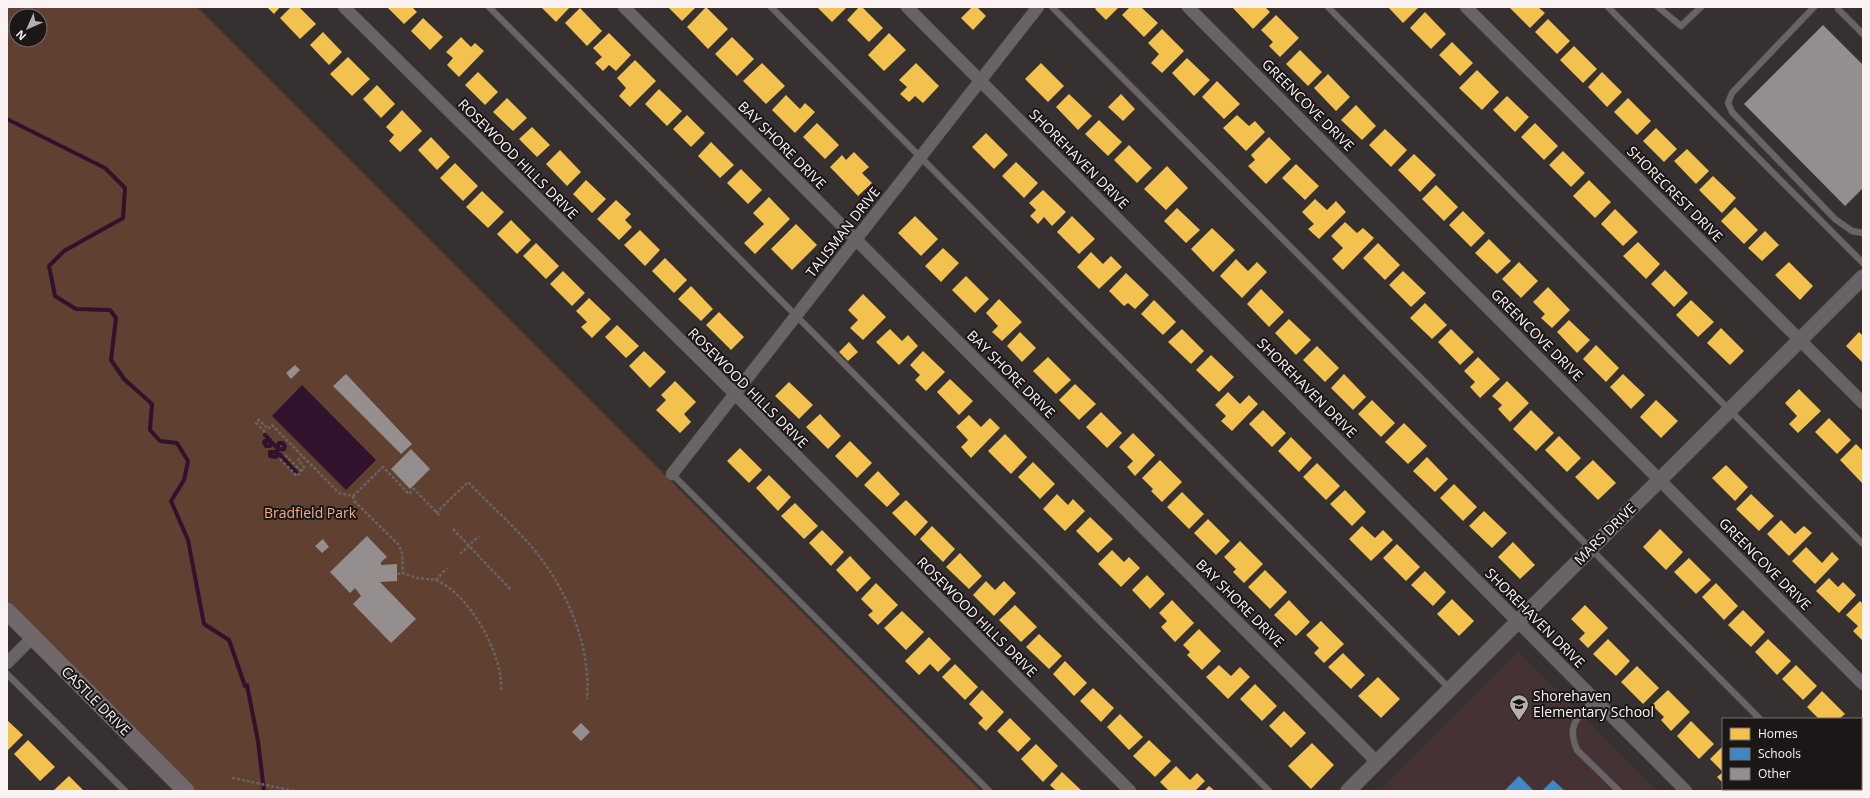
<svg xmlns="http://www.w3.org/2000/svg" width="1870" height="798" viewBox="0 0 1870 798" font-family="'Open Sans',sans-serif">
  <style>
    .built { fill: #443234 }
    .green { fill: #604031; fill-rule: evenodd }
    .water { fill: #31122c }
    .homes { fill: #f2c14e }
    .schools { fill: #3f88c5 }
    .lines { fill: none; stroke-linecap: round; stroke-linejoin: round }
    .stream { stroke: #31122c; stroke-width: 4 }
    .building { fill: #948e8e }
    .service-casing { stroke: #524c4d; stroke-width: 7 }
    .minor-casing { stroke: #524c4d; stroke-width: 13 }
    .tertiary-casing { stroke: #524c4d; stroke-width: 16 }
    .secondary-casing { stroke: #524c4d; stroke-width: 18 }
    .path { stroke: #686464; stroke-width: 2.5; stroke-dasharray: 3 2; stroke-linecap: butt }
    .service { stroke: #686364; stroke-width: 6 }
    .minor { stroke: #686364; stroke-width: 12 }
    .tertiary { stroke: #686364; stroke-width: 15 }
    .secondary { stroke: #72686b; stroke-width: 17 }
    .labels { text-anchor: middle; stroke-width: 4; stroke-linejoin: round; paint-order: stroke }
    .street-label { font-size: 14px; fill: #fbf2f3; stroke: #1c1717 }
    .park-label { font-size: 14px; fill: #f7ac88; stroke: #1c1717 }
    .poi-label { font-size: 14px; fill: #fbf2f3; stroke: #1c1717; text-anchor: start }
  </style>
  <rect width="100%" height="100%" fill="#363030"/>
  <path class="built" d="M1519 652 1658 791H1380Z"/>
  <path class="green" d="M7 7H197L981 791H196L7 601ZM16 16H40V40H16Z"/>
  <path class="water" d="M302 385 376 460 346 490 272 416Z"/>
  <g class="homes">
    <path d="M267 7H280L274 14Z"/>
    <path d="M291 7H299L316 24 300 39 280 18Z"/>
    <path d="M387 7H412L417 12 404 24Z"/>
    <path d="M541 7H570L556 22Z"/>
    <path d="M668 7H696L682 21Z"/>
    <path d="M706 7 728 29 708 49 687 27Z"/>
    <path d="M817 7H847L832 22Z"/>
    <path d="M859 7H862L883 28 869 42 847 20Z"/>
    <path d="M972 7H977L986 16 973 30 961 18Z"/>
    <path d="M1097 7H1119L1106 20 1095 9Z"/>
    <path d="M1130 7H1141L1158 23 1144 37 1122 15Z"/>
    <path d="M1232 7H1265L1270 12 1253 29Z"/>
    <path d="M1388 7H1419L1403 23Z"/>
    <path d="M1509 7H1538L1545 13 1530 28Z"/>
    <path d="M580 8 602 31 587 46 565 23Z"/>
    <path d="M1425 12 1446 34 1431 49 1410 28Z"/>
    <path d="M1276 15 1299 38 1280 57 1269 46 1273 42 1261 30Z"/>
    <path d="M423 18 443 37 430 50 411 31Z"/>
    <path d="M1548 19 1570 41 1557 54 1535 32Z"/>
    <path d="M1162 29 1184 51 1162 73 1151 63 1159 54 1148 43Z"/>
    <path d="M323 32 342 52 329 65 310 45Z"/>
    <path d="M609 33 631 55 616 71 609 65 603 71 595 63 602 57 593 48Z"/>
    <path d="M889 33 906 50 884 71 868 55Z"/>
    <path d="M461 37 471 47 475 43 484 51 459 77 447 65 453 58 446 52Z"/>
    <path d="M732 37 754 59 737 76 715 54Z"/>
    <path d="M1452 42 1473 63 1460 76 1439 55Z"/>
    <path d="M1574 46 1597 69 1583 83 1560 60Z"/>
    <path d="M1300 50 1322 72 1308 86 1286 64Z"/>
    <path d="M348 57 370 79 352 96 330 74Z"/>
    <path d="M1187 58 1210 80 1194 96 1172 73Z"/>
    <path d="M635 60 656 81 630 107 619 96 626 88 617 78Z"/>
    <path d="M762 63 785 86 766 104 743 81Z"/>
    <path d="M916 63 939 86 923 103 915 96 909 102 900 94 907 87 899 80Z"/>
    <path d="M1041 63 1064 86 1048 102 1025 79Z"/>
    <path d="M1477 70 1499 92 1482 110 1459 88Z"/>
    <path d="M478 72 498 92 485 105 465 85Z"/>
    <path d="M1602 72 1622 92 1607 107 1588 87Z"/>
    <path d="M1328 74 1350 97 1336 111 1314 88Z"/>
    <path d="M1217 81 1240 104 1224 119 1202 97Z"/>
    <path d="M377 85 395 104 381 118 363 99Z"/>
    <path d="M659 89 682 111 667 126 645 104Z"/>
    <path d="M1069 94 1092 116 1078 130 1056 107Z"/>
    <path d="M1121 94 1135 109 1123 121 1108 107Z"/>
    <path d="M786 95 800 109 805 103 815 112 795 133 772 110Z"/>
    <path d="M1507 96 1529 117 1515 132 1493 110Z"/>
    <path d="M507 98 527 118 513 131 493 112Z"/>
    <path d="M1628 98 1651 121 1637 135 1614 112Z"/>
    <path d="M1356 105 1376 126 1362 140 1341 120Z"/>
    <path d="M402 110 422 131 400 152 389 141 394 135 386 127Z"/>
    <path d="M687 115 705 133 691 147 673 129Z"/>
    <path d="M1237 115 1249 126 1255 121 1265 132 1246 151 1223 128Z"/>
    <path d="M1099 120 1122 142 1108 156 1085 134Z"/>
    <path d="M817 123 839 145 825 159 803 137Z"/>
    <path d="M1535 123 1558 146 1544 160 1521 137Z"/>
    <path d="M532 127 550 145 537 157 519 139Z"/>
    <path d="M1656 128 1677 149 1664 162 1643 141Z"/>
    <path d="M1385 129 1407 150 1391 167 1369 145Z"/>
    <path d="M986 133 1008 155 994 169 972 147Z"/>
    <path d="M431 137 450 157 437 170 418 150Z"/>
    <path d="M1269 137 1291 159 1266 184 1248 166 1255 160 1251 155Z"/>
    <path d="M711 142 734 165 720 178 698 156Z"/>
    <path d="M1129 145 1152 168 1137 183 1114 160Z"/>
    <path d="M1687 149 1709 171 1696 184 1674 161Z"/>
    <path d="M560 150 581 172 567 186 546 164Z"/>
    <path d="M1563 151 1585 173 1571 187 1549 165Z"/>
    <path d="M854 152 869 167 862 173 872 183 858 196 830 167 842 155 846 160Z"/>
    <path d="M1414 154 1436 175 1420 192 1398 170Z"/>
    <path d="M1016 162 1038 183 1024 198 1002 176Z"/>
    <path d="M455 163 478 186 463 201 440 178Z"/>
    <path d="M1296 164 1319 186 1305 200 1282 178Z"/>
    <path d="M1167 166 1188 188 1166 210 1144 189Z"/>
    <path d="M741 169 762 190 748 204 727 183Z"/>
    <path d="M1713 176 1736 198 1722 213 1699 190Z"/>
    <path d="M586 180 606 199 592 213 573 194Z"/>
    <path d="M1589 180 1611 202 1595 218 1573 196Z"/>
    <path d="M1436 185 1458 207 1444 221 1422 199Z"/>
    <path d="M1043 190 1066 212 1052 226 1044 217 1038 224 1030 216 1036 210 1029 203Z"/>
    <path d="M482 191 504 212 488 228 466 207Z"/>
    <path d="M769 197 790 219 755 254 744 243 764 224 753 213Z"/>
    <path d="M1315 199 1327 210 1336 201 1346 212 1319 239 1308 229 1314 224 1302 212Z"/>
    <path d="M616 200 631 214 625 220 632 227 619 240 597 219Z"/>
    <path d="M1735 207 1758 230 1744 244 1721 221Z"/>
    <path d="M1177 208 1200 230 1186 243 1164 221Z"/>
    <path d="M1615 209 1638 232 1623 246 1601 224Z"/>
    <path d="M1463 211 1485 233 1471 247 1449 225Z"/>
    <path d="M915 216 938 239 921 256 898 233Z"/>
    <path d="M1072 216 1095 239 1079 254 1057 232Z"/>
    <path d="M511 220 531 240 517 254 497 234Z"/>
    <path d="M1345 222 1357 233 1363 228 1374 238 1343 270 1332 259 1343 248 1331 236Z"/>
    <path d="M796 224 817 245 792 270 771 249Z"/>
    <path d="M1212 228 1235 250 1213 272 1191 249Z"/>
    <path d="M640 230 660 250 645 266 624 245Z"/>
    <path d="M1765 231 1779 245 1762 261 1748 248Z"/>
    <path d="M1489 239 1511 261 1497 274 1475 253Z"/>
    <path d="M1638 242 1660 264 1646 279 1623 256Z"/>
    <path d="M536 243 559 266 546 279 523 256Z"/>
    <path d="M1378 243 1400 265 1385 280 1363 258Z"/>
    <path d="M943 248 959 263 941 282 925 266Z"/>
    <path d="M1091 252 1103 264 1111 256 1122 267 1099 289 1077 267Z"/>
    <path d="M665 258 687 280 674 293 652 271Z"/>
    <path d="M1236 259 1248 271 1257 262 1267 272 1242 298 1220 276Z"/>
    <path d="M1519 262 1538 281 1521 298 1502 279Z"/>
    <path d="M1789 262 1813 286 1800 300 1775 275Z"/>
    <path d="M1665 270 1688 293 1674 307 1651 284Z"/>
    <path d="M563 271 585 293 572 306 550 284Z"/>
    <path d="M1403 271 1426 293 1411 307 1389 285Z"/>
    <path d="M1126 273 1149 295 1135 309 1128 303 1124 306 1109 291Z"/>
    <path d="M966 276 989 299 975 313 952 290Z"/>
    <path d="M691 286 713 309 701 321 678 299Z"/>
    <path d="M1548 287 1570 310 1552 328 1541 318 1545 314 1533 302Z"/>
    <path d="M1261 289 1284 312 1269 327 1247 304Z"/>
    <path d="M863 294 886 317 863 340 850 328 858 320 848 310Z"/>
    <path d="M589 298 611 319 592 338 581 327 587 322 576 311Z"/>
    <path d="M999 299 1022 322 1002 341 992 332 998 326 986 313Z"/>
    <path d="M1154 300 1176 322 1163 335 1141 314Z"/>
    <path d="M1691 300 1714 322 1698 337 1676 315Z"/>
    <path d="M1425 303 1447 325 1432 339 1410 318Z"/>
    <path d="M719 312 744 337 731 350 706 325Z"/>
    <path d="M1289 319 1311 340 1296 355 1275 333Z"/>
    <path d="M1569 320 1590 340 1577 353 1557 332Z"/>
    <path d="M617 325 639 346 626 358 605 337Z"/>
    <path d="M1721 328 1744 351 1730 365 1707 343Z"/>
    <path d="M890 329 902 341 908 335 918 346 899 365 876 342Z"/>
    <path d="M1182 329 1204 351 1191 364 1168 342Z"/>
    <path d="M1451 329 1474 352 1460 365 1438 342Z"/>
    <path d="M1020 332 1036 348 1022 362 1007 346Z"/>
    <path d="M1859 332 1863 336V363L1846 346Z"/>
    <path d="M849 342 858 352 848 361 839 352Z"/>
    <path d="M1596 345 1619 368 1606 382 1583 359Z"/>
    <path d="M1317 346 1339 368 1325 382 1303 360Z"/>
    <path d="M644 351 666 372 650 388 629 366Z"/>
    <path d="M923 351 945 372 926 391 915 380 920 375 910 365Z"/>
    <path d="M1211 355 1234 377 1219 392 1196 370Z"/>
    <path d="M1048 357 1071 380 1056 394 1033 371Z"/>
    <path d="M1478 357 1500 379 1480 398 1470 387 1475 382 1464 371Z"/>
    <path d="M1344 374 1366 397 1353 410 1331 388Z"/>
    <path d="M1623 374 1645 395 1631 409 1610 387Z"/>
    <path d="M950 379 973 401 959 415 937 392Z"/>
    <path d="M675 381 696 402 684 414 691 422 680 433 656 410 666 400 661 395Z"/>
    <path d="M1507 381 1529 403 1510 422 1498 409 1502 405 1492 396Z"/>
    <path d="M789 382 813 405 799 419 775 396Z"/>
    <path d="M1075 384 1096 404 1079 420 1059 400Z"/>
    <path d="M1799 389 1821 411 1798 433 1789 424 1797 416 1785 403Z"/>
    <path d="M1228 392 1240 404 1249 395 1258 404 1232 431 1221 421 1226 416 1215 405Z"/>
    <path d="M1372 400 1395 423 1381 437 1358 414Z"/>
    <path d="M1656 400 1678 421 1661 438 1640 417Z"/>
    <path d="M1263 410 1286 433 1272 447 1249 424Z"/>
    <path d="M1531 410 1554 433 1536 451 1513 429Z"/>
    <path d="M1101 412 1122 433 1107 448 1086 427Z"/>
    <path d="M820 414 841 436 828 449 806 427Z"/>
    <path d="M969 415 981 427 990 418 1000 428 971 458 961 447 968 440 956 427Z"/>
    <path d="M1829 418 1851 440 1837 454 1815 432Z"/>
    <path d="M1404 423 1427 446 1408 464 1385 442Z"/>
    <path d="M1133 433 1155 455 1135 476 1127 467 1133 461 1119 447Z"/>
    <path d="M1005 434 1027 457 1011 474 988 451Z"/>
    <path d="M1559 436 1581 458 1567 472 1545 450Z"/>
    <path d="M1291 437 1312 458 1299 472 1278 451Z"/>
    <path d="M850 441 872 463 857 478 835 456Z"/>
    <path d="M1856 444 1863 451 1862 483 1840 460Z"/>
    <path d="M740 448 762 470 749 483 727 461Z"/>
    <path d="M1427 457 1448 479 1435 492 1413 471Z"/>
    <path d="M1160 460 1182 482 1162 502 1151 491 1153 489 1142 478Z"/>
    <path d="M1593 460 1616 483 1598 500 1575 477Z"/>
    <path d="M1033 462 1055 484 1040 499 1018 477Z"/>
    <path d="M1317 463 1340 486 1326 500 1303 477Z"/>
    <path d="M1726 465 1748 487 1735 501 1712 478Z"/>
    <path d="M878 471 900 494 887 507 864 485Z"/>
    <path d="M769 475 791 497 778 511 756 488Z"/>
    <path d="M1454 484 1477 507 1463 521 1440 498Z"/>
    <path d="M1345 490 1366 512 1352 526 1330 504Z"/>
    <path d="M1182 492 1204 514 1189 529 1167 507Z"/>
    <path d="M1057 494 1068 505 1073 499 1085 511 1065 531 1043 509Z"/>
    <path d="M1751 494 1774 516 1759 531 1736 509Z"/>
    <path d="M906 500 928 522 915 536 892 513Z"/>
    <path d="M795 503 818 526 804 539 781 516Z"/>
    <path d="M1484 511 1507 533 1492 548 1469 526Z"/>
    <path d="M1090 517 1113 539 1098 553 1076 531Z"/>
    <path d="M1208 519 1230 541 1216 555 1194 533Z"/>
    <path d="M1781 520 1795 534 1804 526 1812 533 1789 556 1767 534Z"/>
    <path d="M932 526 955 549 943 562 920 539Z"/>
    <path d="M1362 526 1375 538 1383 530 1393 540 1371 561 1349 539Z"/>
    <path d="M1660 529 1683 552 1666 570 1643 547Z"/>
    <path d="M822 530 844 552 831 566 809 543Z"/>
    <path d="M1240 541 1263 564 1244 583 1233 572 1236 569 1224 557Z"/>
    <path d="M1513 542 1535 565 1520 579 1498 557Z"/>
    <path d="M1397 544 1420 567 1406 581 1383 558Z"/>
    <path d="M1806 547 1822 563 1832 552 1839 559 1815 584 1792 561Z"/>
    <path d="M1112 550 1124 562 1129 557 1140 568 1121 587 1098 564Z"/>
    <path d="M960 553 982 576 969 589 946 567Z"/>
    <path d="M850 556 871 578 857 592 836 570Z"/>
    <path d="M1689 558 1711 580 1696 594 1674 572Z"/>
    <path d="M1265 570 1287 592 1270 609 1248 587Z"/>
    <path d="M1425 571 1446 592 1433 606 1411 585Z"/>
    <path d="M1147 575 1165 594 1150 609 1132 590Z"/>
    <path d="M1829 578 1838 587 1843 582 1856 595 1839 613 1816 591Z"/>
    <path d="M986 581 995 590 1004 581 1016 593 994 616 973 595Z"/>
    <path d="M876 583 898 605 878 625 868 615 873 611 861 599Z"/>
    <path d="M1716 583 1738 606 1724 620 1702 597Z"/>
    <path d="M1452 599 1474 621 1459 636 1437 614Z"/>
    <path d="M1172 600 1194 623 1175 642 1161 627 1167 621 1159 613Z"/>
    <path d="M1289 600 1310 622 1296 636 1274 615Z"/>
    <path d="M1860 601 1863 604V641L1853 631 1858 626 1846 615Z"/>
    <path d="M1015 605 1037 627 1021 642 999 620Z"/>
    <path d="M1585 605 1608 628 1588 648 1579 639 1585 633 1571 619Z"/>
    <path d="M1743 610 1765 632 1751 647 1728 625Z"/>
    <path d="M902 611 924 632 906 650 884 628Z"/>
    <path d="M1321 621 1344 644 1324 663 1314 653 1319 648 1306 635Z"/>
    <path d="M1199 629 1221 651 1202 670 1187 655 1190 652 1183 645Z"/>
    <path d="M1039 634 1062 656 1049 669 1026 647Z"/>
    <path d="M929 637 951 659 938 672 930 664 919 675 905 661Z"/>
    <path d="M1608 639 1630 661 1616 676 1593 654Z"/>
    <path d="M1768 639 1791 661 1777 675 1755 652Z"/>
    <path d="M1343 653 1365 675 1351 689 1328 667Z"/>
    <path d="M1065 661 1087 683 1074 696 1053 674Z"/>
    <path d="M955 664 978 687 965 700 942 677Z"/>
    <path d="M1219 665 1231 676 1240 667 1250 677 1228 699 1206 677Z"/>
    <path d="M1796 665 1817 686 1803 700 1782 679Z"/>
    <path d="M1637 666 1659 688 1643 704 1621 682Z"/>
    <path d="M1378 677 1400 699 1381 718 1358 696Z"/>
    <path d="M1255 684 1277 706 1262 721 1240 699Z"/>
    <path d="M1093 688 1114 708 1101 722 1080 701Z"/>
    <path d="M982 690 1004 712 986 731 978 723 983 718 969 704Z"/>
    <path d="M1668 690 1690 712 1671 731 1661 720 1664 717 1652 705Z"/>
    <path d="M1822 691 1845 714 1839 719H1819L1807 707Z"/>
    <path d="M1284 711 1306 733 1291 748 1269 726Z"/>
    <path d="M1120 714 1143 737 1129 750 1107 727Z"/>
    <path d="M1010 718 1031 739 1018 752 997 731Z"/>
    <path d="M7 720 23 735 8 750 7 748Z"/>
    <path d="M1691 721 1714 744 1699 759 1677 736Z"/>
    <path d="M1861 730 1863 732V749L1861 751Z"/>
    <path d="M28 740 55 767 40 781 14 754Z"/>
    <path d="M1149 740 1171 761 1155 777 1133 756Z"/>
    <path d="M1312 743 1334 765 1311 789 1288 766Z"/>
    <path d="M1036 744 1058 766 1043 782 1021 759Z"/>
    <path d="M1723 746V783L1717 777 1723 772 1710 759Z"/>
    <path d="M1176 766 1190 780 1197 773 1205 781 1195 791H1169L1160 782Z"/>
    <path d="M1062 772 1082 791H1056L1050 785Z"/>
    <path d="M69 776 84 791H53Z"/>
    <path d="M1209 786 1215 791H1204Z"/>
    <path d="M1735 789H1759L1761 791H1733Z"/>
  </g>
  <g class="schools">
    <path d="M1519 776 1534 791H1504Z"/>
    <path d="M1553 780 1565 791H1542Z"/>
  </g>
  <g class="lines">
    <g class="stream">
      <path d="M7 119 105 168 125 188 123 218 64 251 49 266 55 296 76 309 110 310 116 318 111 360 124 379 152 404 150 430 160 441 177 443 188 461 184 480 171 501 188 540 204 624 229 640 245 686 247 685 258 741 264 791"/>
      <path d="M265 435C269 439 273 441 270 446H266L264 442 267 440C274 442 276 451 284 449L285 446 283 443H279C276 447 278 452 276 457L270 456V452H276L279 454 297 473"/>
    </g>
  </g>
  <g class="building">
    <path d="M1823 25 1863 65V188L1845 206 1744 104Z"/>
    <path d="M295 365 300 370 291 379 286 373Z"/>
    <path d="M346 374 412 444 401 454 333 386Z"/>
    <path d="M411 449 430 469 410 489 391 469Z"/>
    <path d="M367 536 387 557 381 562V565L397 564V581L380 582 416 619 391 643 353 604 361 596 355 588 350 593 330 572Z"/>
    <path d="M323 539 329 547 322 553 315 546Z"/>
    <path d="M581 723 590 732 581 741 572 732Z"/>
  </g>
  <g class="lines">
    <g class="service-casing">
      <g id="service">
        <path d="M489 7 1269 791"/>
        <path d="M771 7 1450 689"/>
        <path d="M1052 7 1760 719"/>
        <path d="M1328 7 1863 544"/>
        <path d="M1608 7 1863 263"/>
        <path d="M1658 7 1681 26 1701 7"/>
        <path d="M1814 7 1732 93 1728 103 1732 112 1835 219 1852 231 1863 233"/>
        <path d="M1839 7 1838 9 1863 34"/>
        <path d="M672 474 989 791"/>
        <path d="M7 674 125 791"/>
        <path d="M1595 699C1578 717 1566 724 1577 750L1619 791"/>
        <path d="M1830 789 1832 791"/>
      </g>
    </g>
    <g class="minor-casing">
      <g id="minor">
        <path d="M344 7 735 394 1130 791"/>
        <path d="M624 7 1377 762"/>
        <path d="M907 7 1686 791"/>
        <path d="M1188 7 1863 684"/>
        <path d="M1466 7 1863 403"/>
        <path d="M672 474 1038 7"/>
        <path d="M7 663 33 637"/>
      </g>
    </g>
    <g class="tertiary-casing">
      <path id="tertiary" d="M1348 791 1863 277"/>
    </g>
    <g class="secondary-casing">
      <path id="secondary" d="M7 611 186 791"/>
    </g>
    <g class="path">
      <path d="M265 432 256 423 259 420 268 429 272 425 339 493 353 496 383 467 409 494 414 489 441 517"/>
      <path d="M280 459 297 476 301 471 284 454"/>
      <path d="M301 471 305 468 298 460 302 456"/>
      <path d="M353 496 354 501 399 545 402 553 403 573"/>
      <path d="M436 513 468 482C492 507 519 530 540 557 570 597 591 649 587 699"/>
      <path d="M453 529 511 590"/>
      <path d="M460 554 479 536"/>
      <path d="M397 574 403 573 417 578 436 580 447 568"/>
      <path d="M436 580C469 594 504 655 501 691"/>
      <path d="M232 778 295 791"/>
    </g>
    <use href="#service" class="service"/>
    <use href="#minor" class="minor"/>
    <use href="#tertiary" class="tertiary"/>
    <use href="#secondary" class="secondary"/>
  </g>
  <defs>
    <g id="school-pin" transform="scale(1)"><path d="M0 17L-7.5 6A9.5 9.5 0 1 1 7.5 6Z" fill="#b6aeaf" stroke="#1c1717"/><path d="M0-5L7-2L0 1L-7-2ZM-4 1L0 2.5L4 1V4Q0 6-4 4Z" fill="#111"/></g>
  </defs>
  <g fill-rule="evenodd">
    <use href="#school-pin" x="1519" y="704"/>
  </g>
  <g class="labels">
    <g class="street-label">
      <text transform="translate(1308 105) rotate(45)" y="5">GREENCOVE DRIVE</text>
      <text transform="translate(782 145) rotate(45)" y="5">BAY SHORE DRIVE</text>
      <text transform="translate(518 159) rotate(45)" y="5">ROSEWOOD HILLS DRIVE</text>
      <text transform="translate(1079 159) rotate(45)" y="5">SHOREHAVEN DRIVE</text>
      <text transform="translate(1675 194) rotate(45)" y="5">SHORECREST DRIVE</text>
      <text transform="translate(843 232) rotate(-52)" y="5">TALISMAN DRIVE</text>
      <text transform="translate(1537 335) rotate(45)" y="5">GREENCOVE DRIVE</text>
      <text transform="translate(1011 374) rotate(45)" y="5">BAY SHORE DRIVE</text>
      <text transform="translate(748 388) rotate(45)" y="5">ROSEWOOD HILLS DRIVE</text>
      <text transform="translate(1307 388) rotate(45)" y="5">SHOREHAVEN DRIVE</text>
      <text transform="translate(1605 534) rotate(-45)" y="5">MARS DRIVE</text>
      <text transform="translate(1765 564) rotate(45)" y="5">GREENCOVE DRIVE</text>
      <text transform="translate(1240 603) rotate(45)" y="5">BAY SHORE DRIVE</text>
      <text transform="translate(977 617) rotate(45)" y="5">ROSEWOOD HILLS DRIVE</text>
      <text transform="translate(1535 618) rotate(45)" y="5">SHOREHAVEN DRIVE</text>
      <text transform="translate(96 701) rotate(45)" y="5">CASTLE DRIVE</text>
    </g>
    <g class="park-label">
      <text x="310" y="518">Bradfield Park</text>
    </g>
    <g class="poi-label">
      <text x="1533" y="701">Shorehaven<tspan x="1533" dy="16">Elementary School</tspan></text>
    </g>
  </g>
  <rect width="1870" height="798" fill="none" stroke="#fbf2f3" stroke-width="16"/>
  <rect x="1722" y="718" width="140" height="72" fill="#1c1717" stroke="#756f6f"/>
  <rect x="1730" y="728" width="20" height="12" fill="#f2c14e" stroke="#756f6f"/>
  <text x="1758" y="738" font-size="12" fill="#fbf2f3">Homes</text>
  <rect x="1730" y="748" width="20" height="12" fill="#3f88c5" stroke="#756f6f"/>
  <text x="1758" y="758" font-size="12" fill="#fbf2f3">Schools</text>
  <rect x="1730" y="768" width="20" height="12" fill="#948e8e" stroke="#756f6f"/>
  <text x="1758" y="778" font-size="12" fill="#fbf2f3">Other</text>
  <g transform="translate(28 28) rotate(225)"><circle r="19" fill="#1c1717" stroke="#756f6f"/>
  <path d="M0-3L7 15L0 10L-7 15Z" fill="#b6aeaf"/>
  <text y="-6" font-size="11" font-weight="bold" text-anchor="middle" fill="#fbf2f3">N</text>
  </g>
</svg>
